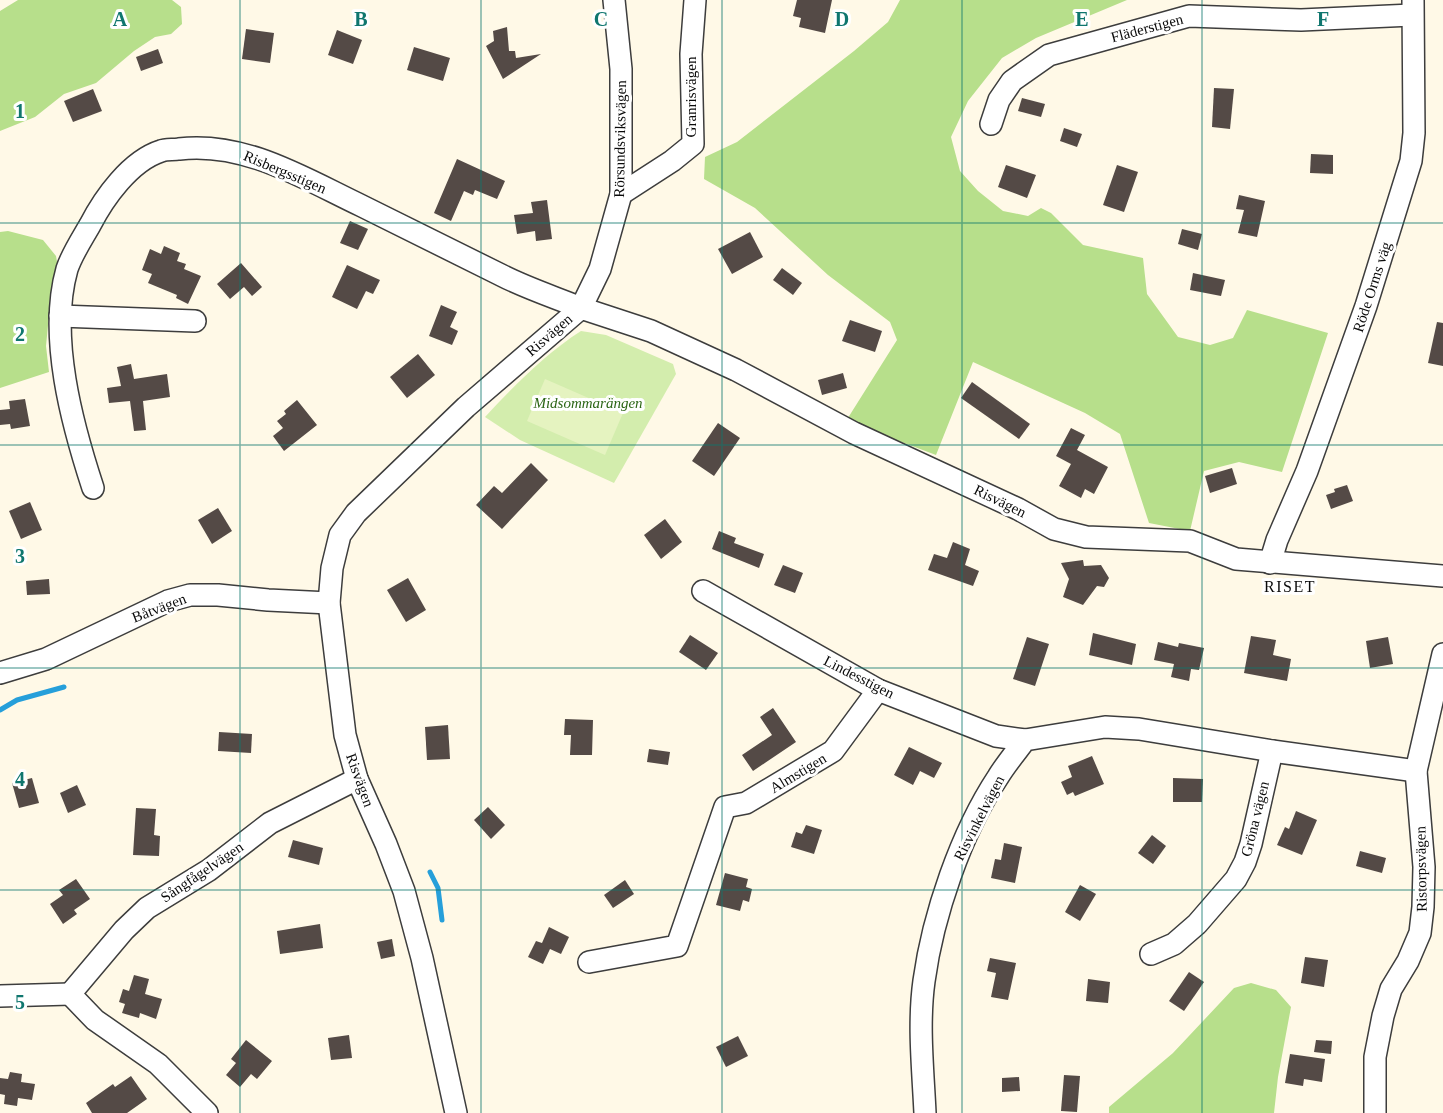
<svg xmlns="http://www.w3.org/2000/svg" width="1443" height="1113" viewBox="0 0 1443 1113" font-family="Georgia,serif">
  <style>
    .green { fill: #d3edad }
    .forest { fill: #b7df8b }
    .pitch { fill: #e5f3c0 }
    .lines { fill: none; stroke-linecap: round; stroke-linejoin: round }
    .stream { stroke: #269fda; stroke-width: 5 }
    .building { fill: #544a46 }
    .minor-casing { stroke: #3d3d3d; stroke-width: 24 }
    .minor { stroke: #fff; stroke-width: 21 }
    .grid { fill: none; stroke: #0f766e; stroke-width: 1.5; stroke-opacity: 0.55 }
    .labels { text-anchor: middle; stroke-width: 6; stroke-linejoin: round; paint-order: stroke }
    .street-label { font-size: 15px; fill: #0a0a0a; stroke: #fff }
    .park-label { font-size: 15px; font-style: italic; fill: #2c6616; stroke: #fff }
    .neighbourhood-label { font-size: 16px; letter-spacing: 1.5px; fill: #0a0a0a; stroke: #fff }
    .grid-label { font-size: 20px; text-anchor: middle; font-weight: bold; fill: #0f766e; stroke: #fff; stroke-width: 6; stroke-linejoin: round; paint-order: stroke }
  </style>
  <rect width="100%" height="100%" fill="#fff9e7"/>
  <path class="green" d="M581 331 606 335 673 364 676 374 614 483 520 440 485 417C514 386 545 354 581 331Z"/>
  <g class="forest">
    <path d="M18 0H172L181 7 182 24 171 34 155 37 134 51 96 83 64 94 35 117 0 131V11Z"/>
    <path d="M900 0H1127L1036 38 1002 58 968 101 951 137 960 171 978 191 1003 211 1028 216 1041 208 1051 213 1083 245 1143 258 1147 294 1178 337 1210 345 1233 338 1247 310 1328 333 1282 472 1239 462 1204 471 1190 531 1149 523 1120 434 1085 413 973 362 936 455 846 421 897 340 890 322 828 275 755 208 704 179 705 157 737 142 854 51 888 22Z"/>
    <path d="M8 231 43 240 56 256 59 273 51 295 46 346 49 372 0 388V232Z"/>
    <path d="M1251 983 1276 990 1291 1007 1278 1077 1274 1113H1109V1107L1173 1053 1234 988Z"/>
  </g>
  <path class="pitch" d="M545 379 623 413 605 455 527 421Z"/>
  <g class="lines">
    <g class="stream">
      <path d="M0 710 17 700 64 687"/>
      <path d="M430 872 438 888 442 920"/>
    </g>
  </g>
  <g class="building">
    <path d="M797 0H832L825 33 799 27 801 18 793 16Z"/>
    <path d="M507 27 509 51H515L516 58 541 54 503 79 486 46 494 41 493 31Z"/>
    <path d="M246 29 274 33 270 63 242 59Z"/>
    <path d="M337 30 362 40 353 64 328 55Z"/>
    <path d="M414 47 450 58 443 81 407 70Z"/>
    <path d="M158 49 163 63 141 71 136 57Z"/>
    <path d="M1214 88 1234 89 1230 129 1212 127Z"/>
    <path d="M93 89 102 111 73 122 64 101Z"/>
    <path d="M1022 98 1045 104 1041 117 1018 111Z"/>
    <path d="M1064 128 1082 134 1077 147 1060 141Z"/>
    <path d="M1311 154 1333 155V174L1310 173Z"/>
    <path d="M457 159 505 181 497 199 475 190 473 195 464 191 451 221 434 213Z"/>
    <path d="M1006 165 1036 175 1027 198 998 187Z"/>
    <path d="M1117 165 1138 172 1124 212 1103 205Z"/>
    <path d="M1239 195 1265 201 1257 237 1238 233 1244 210 1236 209Z"/>
    <path d="M547 200 552 239 536 241 535 231 517 234 514 215 533 213 531 202Z"/>
    <path d="M350 221 368 229 358 250 340 243Z"/>
    <path d="M1182 229 1202 234 1198 250 1178 244Z"/>
    <path d="M750 232 763 257 732 274 718 249Z"/>
    <path d="M164 246 180 253 177 261 186 264 184 269 201 276 188 304 176 298 177 295 148 283 152 274 142 270 150 249 161 254Z"/>
    <path d="M241 263 262 287 252 296 244 287 230 299 217 284Z"/>
    <path d="M347 265 380 280 373 294 366 291 357 309 332 297Z"/>
    <path d="M782 268 802 283 793 295 773 280Z"/>
    <path d="M1193 273 1225 280 1221 296 1190 290Z"/>
    <path d="M441 305 457 312 450 327 458 331 452 345 429 336Z"/>
    <path d="M850 320 882 331 875 352 842 341Z"/>
    <path d="M1437 322 1443 323V366L1428 363Z"/>
    <path d="M418 354 435 375 407 398 390 377Z"/>
    <path d="M131 364 134 379 167 374 170 397 143 401 146 430 134 431 130 401 109 403 107 388 121 386 117 367Z"/>
    <path d="M843 373 847 388 822 395 818 380Z"/>
    <path d="M972 382 1030 424 1019 439 961 398Z"/>
    <path d="M25 399 30 426 11 429 10 424 0 425V410L10 409 9 401Z"/>
    <path d="M297 400 317 425 284 451 273 436 283 428 277 421 286 414 284 411Z"/>
    <path d="M718 423 740 438 714 476 692 461Z"/>
    <path d="M1071 428 1085 435 1077 450 1108 467 1094 494 1085 489 1081 498 1059 486 1071 464 1056 456Z"/>
    <path d="M531 463 548 480 502 529 476 505 494 486 502 493Z"/>
    <path d="M1232 468 1237 484 1210 493 1205 476Z"/>
    <path d="M1347 485 1353 501 1331 509 1326 495 1335 492 1334 489Z"/>
    <path d="M30 502 42 530 21 539 9 511Z"/>
    <path d="M218 508 232 531 212 544 198 520Z"/>
    <path d="M665 519 682 542 661 559 644 535Z"/>
    <path d="M719 531 736 538 734 543 764 554 759 568 712 549Z"/>
    <path d="M953 542 970 549 965 565 979 571 973 586 928 570 934 554 947 558Z"/>
    <path d="M1083 560 1084 566 1101 565 1109 578 1104 587 1097 586 1083 605 1063 597 1069 579 1061 563Z"/>
    <path d="M783 565 803 573 795 593 774 585Z"/>
    <path d="M408 578 426 610 406 622 387 590Z"/>
    <path d="M49 579 50 594 27 595 26 581Z"/>
    <path d="M1093 633 1136 644 1132 665 1089 655Z"/>
    <path d="M690 635 718 653 706 670 679 652Z"/>
    <path d="M1251 636 1276 640 1273 655 1291 659 1287 681 1244 673Z"/>
    <path d="M1027 637 1049 644 1035 686 1013 679Z"/>
    <path d="M1388 637 1393 664 1370 668 1366 641Z"/>
    <path d="M1158 642 1178 647 1179 643 1204 648 1199 670 1191 669 1189 681 1171 677 1174 664 1154 660Z"/>
    <path d="M773 708 796 742 753 771 742 755 772 735 760 717Z"/>
    <path d="M565 719 593 720 592 755H570L571 735H564Z"/>
    <path d="M448 725 450 759 427 760 425 727Z"/>
    <path d="M219 732 252 734 251 753 218 751Z"/>
    <path d="M909 747 942 763 934 778 920 771 913 785 894 775Z"/>
    <path d="M649 749 670 752 668 765 647 762Z"/>
    <path d="M1092 756 1104 784 1075 796 1073 792 1067 795 1061 782 1072 777 1068 766Z"/>
    <path d="M32 778 39 803 19 808 12 783Z"/>
    <path d="M1173 778 1203 779 1202 802H1173Z"/>
    <path d="M77 785 86 805 68 813 60 793Z"/>
    <path d="M488 807 505 825 491 839 474 820Z"/>
    <path d="M136 808 156 809 154 835 160 836 159 856 133 855Z"/>
    <path d="M1296 811 1317 820 1302 855 1277 845 1285 827 1289 829Z"/>
    <path d="M806 825 822 830 814 854 791 847 796 832 802 834Z"/>
    <path d="M1152 835 1166 846 1153 864 1138 853Z"/>
    <path d="M293 840 323 848 319 865 288 857Z"/>
    <path d="M1004 843 1022 847 1015 883 991 878 995 859 1001 860Z"/>
    <path d="M1360 851 1386 858 1382 873 1356 866Z"/>
    <path d="M725 873 748 879 746 887 752 889 749 902 743 900 740 911 716 905Z"/>
    <path d="M76 879 90 899 74 910 77 914 63 924 50 904 63 895 59 890Z"/>
    <path d="M625 880 634 894 613 908 604 895Z"/>
    <path d="M1080 885 1096 894 1080 921 1065 912Z"/>
    <path d="M320 924 323 948 280 954 277 931Z"/>
    <path d="M549 927 569 937 561 954 550 949 543 964 528 957 536 941 542 943Z"/>
    <path d="M392 939 395 956 381 959 377 942Z"/>
    <path d="M1305 957 1328 960 1324 987 1301 983Z"/>
    <path d="M990 958 1016 963 1008 1000 991 997 996 973 987 971Z"/>
    <path d="M1189 972 1204 982 1184 1011 1169 1001Z"/>
    <path d="M134 975 149 979 145 994 162 999 156 1019 140 1013 139 1018 122 1013 125 1004 119 1002 123 989 129 991Z"/>
    <path d="M1088 979 1110 982 1108 1003 1086 1001Z"/>
    <path d="M349 1035 352 1058 331 1060 328 1038Z"/>
    <path d="M738 1036 748 1056 726 1067 716 1047Z"/>
    <path d="M246 1040 272 1061 257 1079 251 1074 240 1087 226 1075 236 1063 231 1059Z"/>
    <path d="M1316 1040 1332 1041 1331 1054 1314 1052Z"/>
    <path d="M1290 1054 1325 1059 1322 1082 1304 1079 1303 1086 1285 1083Z"/>
    <path d="M10 1072 22 1074 21 1082 35 1084 32 1100 18 1098 17 1106 4 1104 5 1095 0 1094V1078L8 1079Z"/>
    <path d="M1064 1075 1080 1076 1077 1112 1061 1111Z"/>
    <path d="M131 1076 147 1099 127 1113H92L86 1103 113 1084 115 1087Z"/>
    <path d="M1019 1077 1020 1091 1002 1092V1078Z"/>
  </g>
  <g class="lines">
    <g class="minor-casing">
      <g id="minor">
        <path d="M991 124 999 100 1012 81 1049 55 1189 16 1301 20 1412 15"/>
        <path d="M621 194 672 161 693 144 691 54 695 0"/>
        <path d="M60 316 195 321"/>
        <path d="M93 488C72 424 48 336 67 269 72 254 82 239 90 225 104 198 130 161 161 151 166 149 173 150 179 149 245 141 305 179 362 206 409 229 455 252 501 275 526 288 554 297 581 308L600 269 621 194V69L614 0"/>
        <path d="M1270 563 1277 540 1307 471 1366 306 1411 161 1414 133 1413 0"/>
        <path d="M703 591 878 690 996 736 1025 740"/>
        <path d="M0 673 46 659 168 601 190 595H218L268 600 329 603"/>
        <path d="M1151 954 1174 944 1197 924 1236 879 1245 862 1251 844 1272 751"/>
        <path d="M589 962 677 946 725 807 746 803 833 751 878 690"/>
        <path d="M0 996 70 994"/>
        <path d="M207 1113 158 1064 95 1020 70 994 124 930 147 908 209 870 270 823 357 779"/>
        <path d="M456 1113 422 958 404 891 386 844 357 779 345 735 329 603 332 568 340 535 356 513 466 407 581 308 651 331 736 370 854 433 1018 509 1054 529 1086 537 1190 541 1236 559 1443 576"/>
        <path d="M925 1113C923 1070 918 1024 924 981 933 915 961 833 998 777 1006 764 1016 752 1025 740L1105 727 1139 729 1272 751 1416 771"/>
        <path d="M1375 1113V1057L1383 1016 1391 989 1408 961 1420 933 1423 907 1424 867 1416 771 1443 654"/>
      </g>
    </g>
    <use href="#minor" class="minor"/>
  </g>
  <path class="grid" d="M240 0V1113M481 0V1113M722 0V1113M962 0V1113M1202 0V1113M0 223H1443M0 445H1443M0 668H1443M0 890H1443"/>
  <g class="labels">
    <g class="street-label">
      <text transform="translate(1147 28) rotate(-15)" y="5">Fläderstigen</text>
      <text transform="translate(691 97) rotate(-90)" y="5">Granrisvägen</text>
      <text transform="translate(620 139) rotate(-89)" y="5">Rörsundsviksvägen</text>
      <text transform="translate(285 172) rotate(23)" y="5">Risbergsstigen</text>
      <text transform="translate(1372 287) rotate(-72)" y="5">Röde Orms väg</text>
      <text transform="translate(549 335) rotate(-41)" y="5">Risvägen</text>
      <text transform="translate(1000 501) rotate(26)" y="5">Risvägen</text>
      <text transform="translate(159 608) rotate(-21)" y="5">Båtvägen</text>
      <text transform="translate(859 677) rotate(27)" y="5">Lindesstigen</text>
      <text transform="translate(798 773) rotate(-31)" y="5">Almstigen</text>
      <text transform="translate(360 780) rotate(70)" y="5">Risvägen</text>
      <text transform="translate(979 818) rotate(-63)" y="5">Risvinkelvägen</text>
      <text transform="translate(1255 819) rotate(-76)" y="5">Gröna vägen</text>
      <text transform="translate(1421 869) rotate(-91)" y="5">Ristorpsvägen</text>
      <text transform="translate(202 872) rotate(-34)" y="5">Sångfågelvägen</text>
    </g>
    <g class="park-label">
      <text x="588" y="408">Midsommarängen</text>
    </g>
    <g class="neighbourhood-label">
      <text x="1290" y="592">RISET</text>
    </g>
  </g>
  <g class="grid-label">
    <text x="120" y="26">A</text>
    <text x="361" y="26">B</text>
    <text x="601" y="26">C</text>
    <text x="842" y="26">D</text>
    <text x="1082" y="26">E</text>
    <text x="1323" y="26">F</text>
    <text x="20" y="118">1</text>
    <text x="20" y="341">2</text>
    <text x="20" y="563">3</text>
    <text x="20" y="786">4</text>
    <text x="20" y="1009">5</text>
  </g>
</svg>
